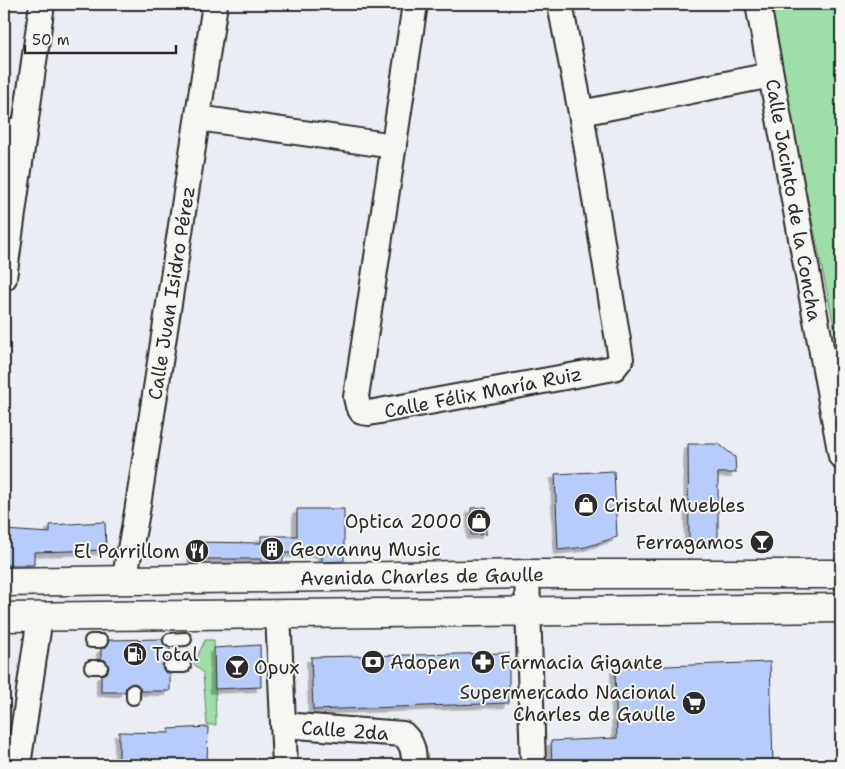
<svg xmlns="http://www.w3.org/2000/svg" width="845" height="769" viewBox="0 0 845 769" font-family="'Shantell Sans',sans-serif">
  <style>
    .green { fill: #9edfa9; stroke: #64856a }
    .building { fill: #b8ccfc; stroke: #2b2b2b; filter: url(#shadow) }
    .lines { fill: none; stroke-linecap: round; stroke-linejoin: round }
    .service-casing { stroke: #2b2b2b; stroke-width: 16 }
    .minor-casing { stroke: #2b2b2b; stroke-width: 28 }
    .primary-casing { stroke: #2b2b2b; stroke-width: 31 }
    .service { stroke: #f6f6f2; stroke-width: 12 }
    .minor { stroke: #f6f6f2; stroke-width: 24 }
    .primary { stroke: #f6f6f2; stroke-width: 28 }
    .labels { text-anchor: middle; stroke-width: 4; stroke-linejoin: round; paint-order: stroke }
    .street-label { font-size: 19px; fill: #2b2b2b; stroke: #f6f6f2 }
    .poi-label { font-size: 19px; fill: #2b2b2b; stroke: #f6f6f2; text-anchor: start }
  </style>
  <defs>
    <filter id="shadow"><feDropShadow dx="-4.5" dy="4.5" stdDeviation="0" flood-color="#0004"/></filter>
  </defs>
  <rect width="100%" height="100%" fill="#eaeef4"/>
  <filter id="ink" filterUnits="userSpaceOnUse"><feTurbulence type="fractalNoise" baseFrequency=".02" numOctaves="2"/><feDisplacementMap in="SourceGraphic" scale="10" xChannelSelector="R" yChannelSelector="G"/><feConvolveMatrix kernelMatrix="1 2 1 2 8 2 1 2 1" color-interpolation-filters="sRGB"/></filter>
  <g filter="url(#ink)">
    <g class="green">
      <path d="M767 4H841V359Z"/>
      <path d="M205 640H214L216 725H207L203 673 194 664Z"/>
    </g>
    <g class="building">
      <path d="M688 444H719L735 457 736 473H718V541H689Z"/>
      <path d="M614 471 617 537 586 547 558 550 555 474Z"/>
      <path d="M486 507V534L471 535V508Z"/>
      <path d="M297 509H344V561L322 562V553H283V562H261V559H192L193 542 261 543V536H297Z"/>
      <path d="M105 522 106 550 34 552V565H4V530L50 533V525Z"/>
      <path d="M162 639 164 645 170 648V658L166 659 162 666 163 670 170 674V691H141L137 684 133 683 126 687 125 692H101V675L108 671 109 667 105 660 101 659V649L108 645 109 640Z"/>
      <path d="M260 645 261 687 215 689 214 648Z"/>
      <path d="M509 653V703L313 710 311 657Z"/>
      <path d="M770 662 773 765H552L551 741 617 738 615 668Z"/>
      <path d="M208 727 207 763 119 765V732L169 733V729Z"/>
    </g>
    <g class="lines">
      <g class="service-casing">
        <g id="service">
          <path d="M170 640 185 639"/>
          <path d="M91 641H101"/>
          <path d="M170 666H184"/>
          <path d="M91 667H101"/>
          <path d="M133 691V698"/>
        </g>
      </g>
      <g class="minor-casing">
        <g id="minor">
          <path d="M415 4 356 397 358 406 362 412 369 413 614 368 621 359 581 113 560 4"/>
          <path d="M758 4 841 456"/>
          <path d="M581 113 771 75"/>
          <path d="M198 118 394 146"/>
          <path d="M4 131H24"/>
          <path d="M4 278 42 4"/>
          <path d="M527 574 533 765"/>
          <path d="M124 581 137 512 215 4"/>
          <path d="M278 614 285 765"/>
          <path d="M283 725 403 734C413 743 414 752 414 765"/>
          <path d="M18 765 40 617"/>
        </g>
      </g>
      <g class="primary-casing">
        <g id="primary">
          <path d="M4 582 527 574H841"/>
          <path d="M4 617 841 608"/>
        </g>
      </g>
      <use href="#service" class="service"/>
      <use href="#minor" class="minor"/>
      <use href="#primary" class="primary"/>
    </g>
  </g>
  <defs>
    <g id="shop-disc" transform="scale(1.25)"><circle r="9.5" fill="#2b2b2b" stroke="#f6f6f2"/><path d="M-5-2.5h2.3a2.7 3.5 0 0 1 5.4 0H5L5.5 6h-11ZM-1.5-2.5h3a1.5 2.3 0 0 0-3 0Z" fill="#fff"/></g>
    <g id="bar-disc" transform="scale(1.25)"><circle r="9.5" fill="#2b2b2b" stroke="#f6f6f2"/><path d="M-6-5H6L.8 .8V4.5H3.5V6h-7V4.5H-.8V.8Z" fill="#fff"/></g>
    <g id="building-disc" transform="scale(1.25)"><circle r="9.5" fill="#2b2b2b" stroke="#f6f6f2"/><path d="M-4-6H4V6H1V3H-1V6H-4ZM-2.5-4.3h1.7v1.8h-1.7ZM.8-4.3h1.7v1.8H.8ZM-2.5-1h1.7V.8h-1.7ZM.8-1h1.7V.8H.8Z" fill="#fff"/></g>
    <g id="restaurant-disc" transform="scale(1.25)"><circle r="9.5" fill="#2b2b2b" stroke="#f6f6f2"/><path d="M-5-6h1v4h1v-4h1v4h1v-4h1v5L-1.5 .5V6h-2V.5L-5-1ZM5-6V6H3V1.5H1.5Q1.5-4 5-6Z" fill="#fff"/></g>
    <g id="fuel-disc" transform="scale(1.25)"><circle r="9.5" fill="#2b2b2b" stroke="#f6f6f2"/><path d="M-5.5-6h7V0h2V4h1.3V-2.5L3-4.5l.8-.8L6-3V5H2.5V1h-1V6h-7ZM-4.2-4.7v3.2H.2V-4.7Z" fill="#fff"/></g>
    <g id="bank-disc" transform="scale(1.25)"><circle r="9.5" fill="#2b2b2b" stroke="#f6f6f2"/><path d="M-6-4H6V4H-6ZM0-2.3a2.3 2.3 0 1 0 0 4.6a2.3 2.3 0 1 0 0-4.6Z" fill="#fff"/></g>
    <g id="pharmacy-disc" transform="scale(1.25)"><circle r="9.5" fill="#2b2b2b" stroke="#f6f6f2"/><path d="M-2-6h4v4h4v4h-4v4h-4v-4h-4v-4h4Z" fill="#fff"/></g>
    <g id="supermarket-disc" transform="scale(1.25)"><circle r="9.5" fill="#2b2b2b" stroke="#f6f6f2"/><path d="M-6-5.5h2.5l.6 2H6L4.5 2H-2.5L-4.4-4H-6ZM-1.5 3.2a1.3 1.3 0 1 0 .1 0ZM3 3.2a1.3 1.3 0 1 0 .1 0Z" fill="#fff"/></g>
  </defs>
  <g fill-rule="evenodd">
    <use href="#shop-disc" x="586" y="505"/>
    <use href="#shop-disc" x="479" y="521"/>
    <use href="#bar-disc" x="762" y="542"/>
    <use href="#building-disc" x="272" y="549"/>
    <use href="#restaurant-disc" x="197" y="551"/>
    <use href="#fuel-disc" x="135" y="654"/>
    <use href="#bank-disc" x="373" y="662"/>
    <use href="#pharmacy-disc" x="483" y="662"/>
    <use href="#bar-disc" x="237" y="667"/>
    <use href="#supermarket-disc" x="694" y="703"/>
  </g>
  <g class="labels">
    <g class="street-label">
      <text transform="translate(794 200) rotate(80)" y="7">Calle Jacinto de la Concha</text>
      <text transform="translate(171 293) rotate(-81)" y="7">Calle Juan Isidro Pérez</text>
      <text transform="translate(483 392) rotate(-11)" y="7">Calle Félix María Ruiz</text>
      <text transform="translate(422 576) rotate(-1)" y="7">Avenida Charles de Gaulle</text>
      <text transform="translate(345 730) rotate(4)" y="7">Calle 2da</text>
    </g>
    <g class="poi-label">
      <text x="604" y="512">Cristal Muebles</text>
      <text x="462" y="528" text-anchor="end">Optica 2000</text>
      <text x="744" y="549" text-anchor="end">Ferragamos</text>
      <text x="290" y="556">Geovanny Music</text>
      <text x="180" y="558" text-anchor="end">El Parrillom</text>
      <text x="152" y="661">Total</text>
      <text x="390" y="669">Adopen</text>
      <text x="500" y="669">Farmacia Gigante</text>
      <text x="254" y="674">Opux</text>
      <text x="676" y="699" text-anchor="end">Supermercado Nacional<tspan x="676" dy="22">Charles de Gaulle</tspan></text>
    </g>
  </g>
  <rect width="845" height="769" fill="none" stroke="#f6f6f2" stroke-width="20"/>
  <rect x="10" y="10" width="825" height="749" fill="none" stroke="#2b2b2b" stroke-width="2" filter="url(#ink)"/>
  <path d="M25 45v8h151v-8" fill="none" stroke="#2b2b2b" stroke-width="2.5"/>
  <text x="32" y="45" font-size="15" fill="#2b2b2b" stroke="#f6f6f2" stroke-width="4" paint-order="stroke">50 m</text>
</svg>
